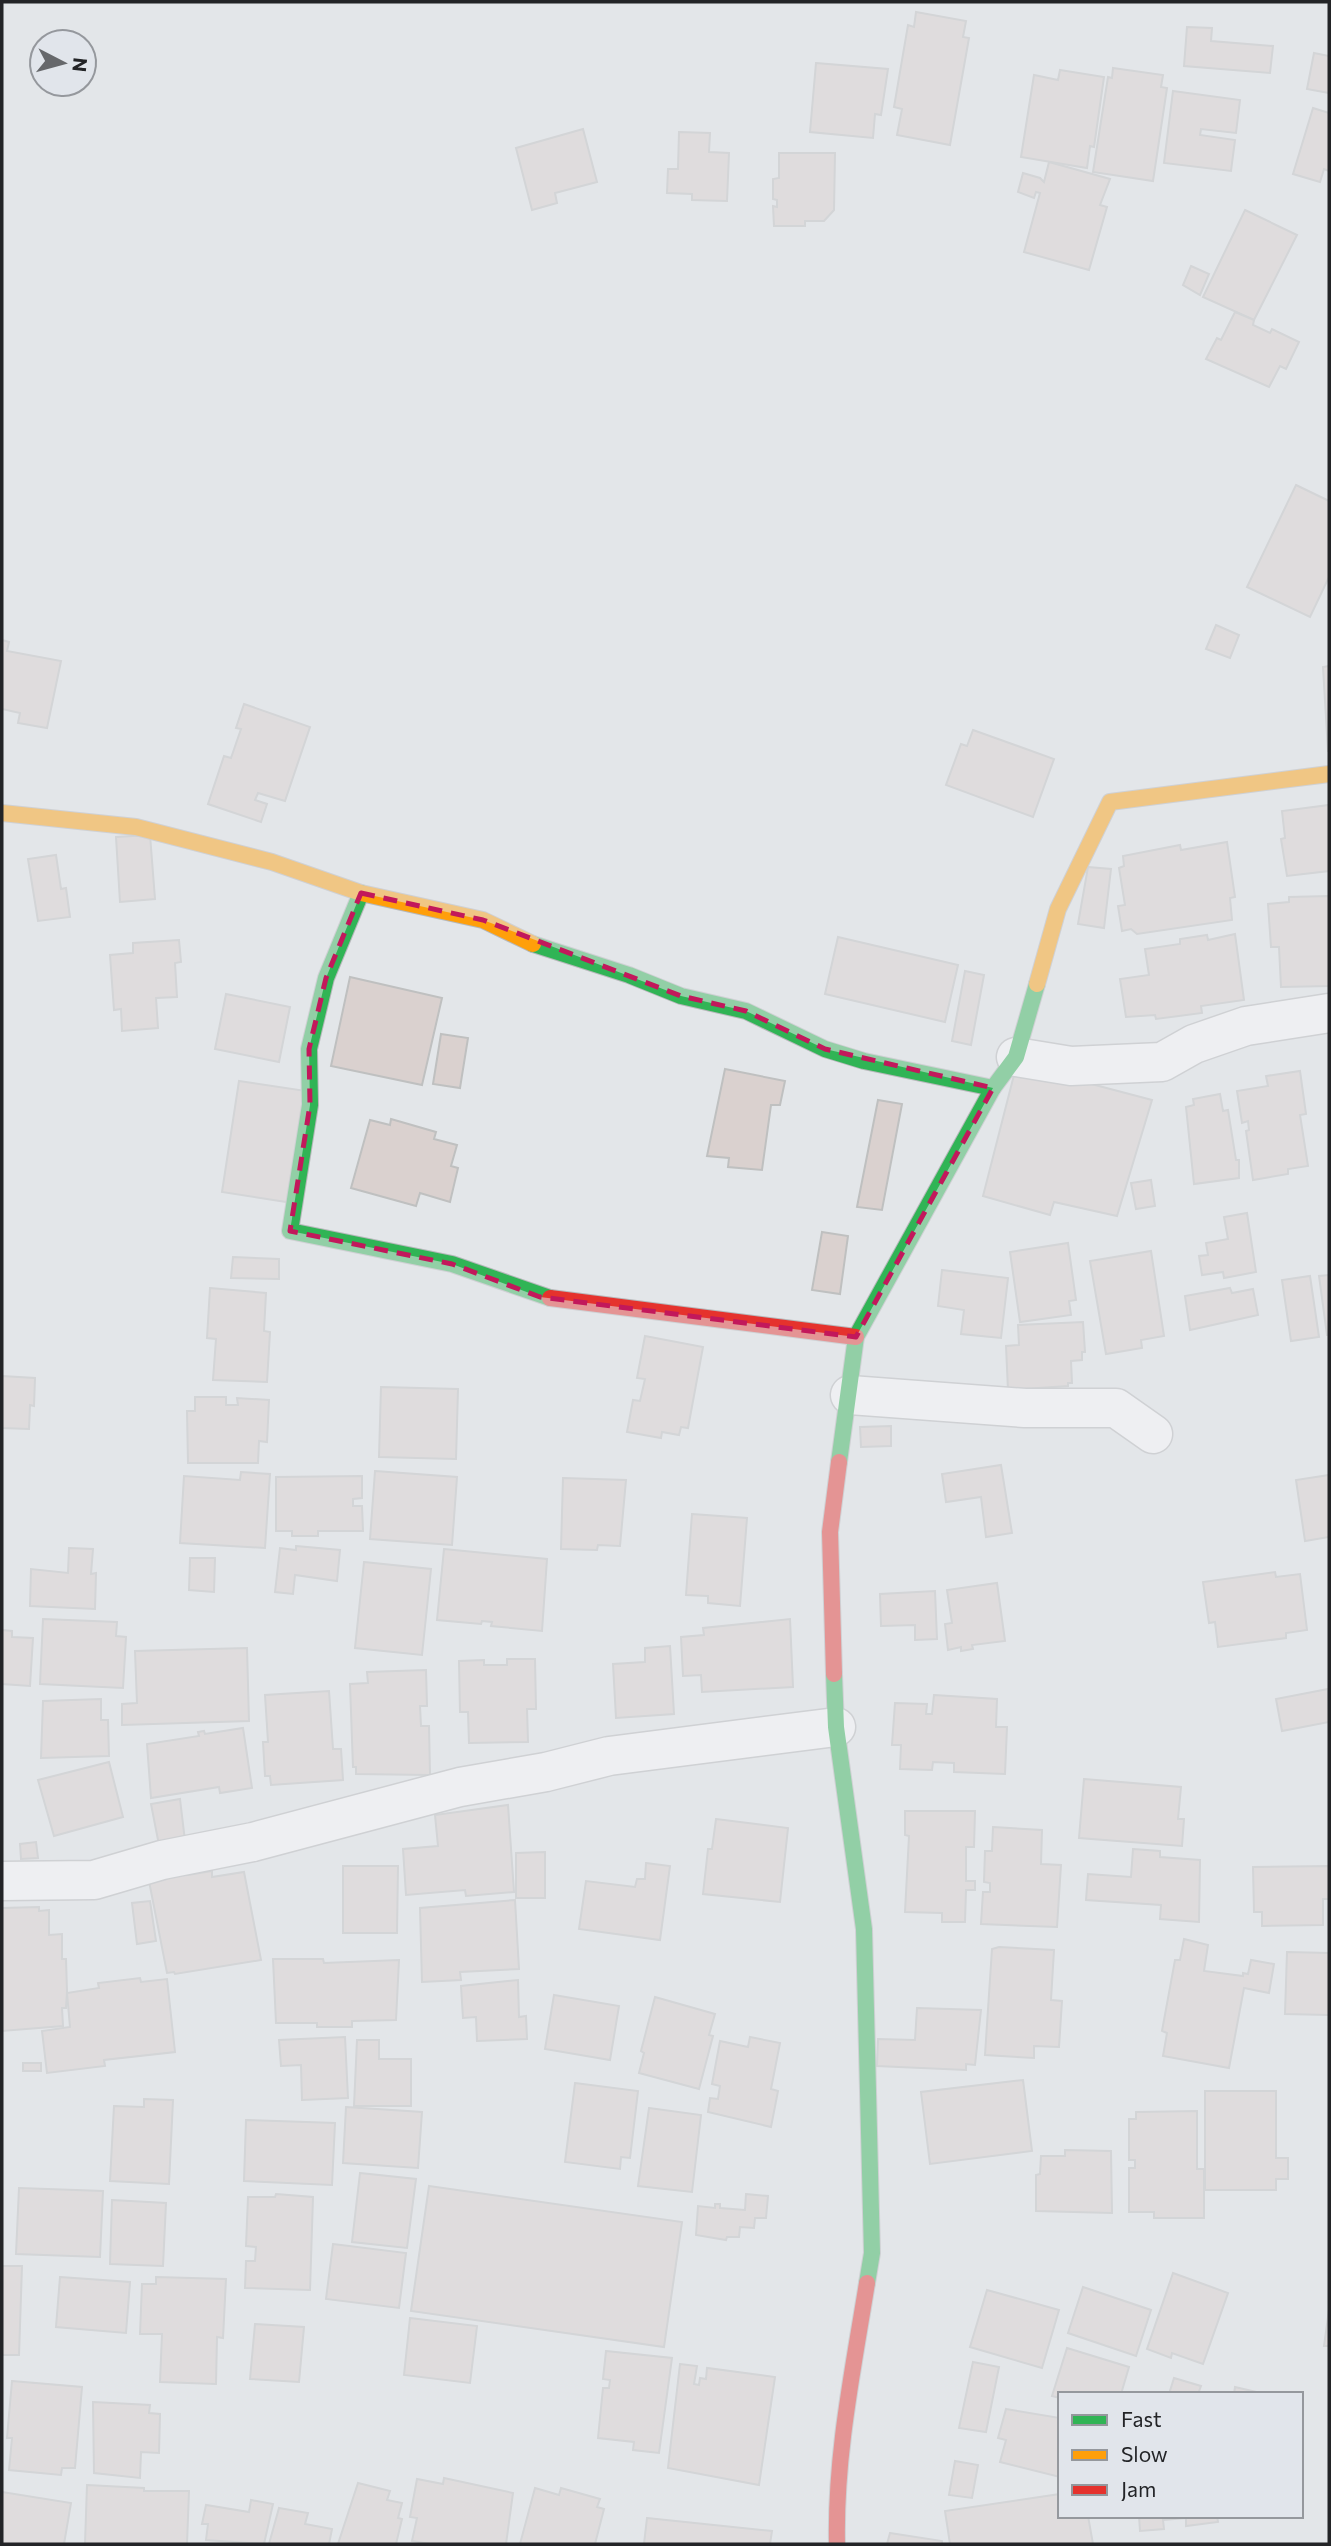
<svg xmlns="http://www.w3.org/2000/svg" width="1331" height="2546" viewBox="0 0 1331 2546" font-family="Commissioner,sans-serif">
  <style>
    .building { fill: #dad1cf; stroke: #bfc0c0; stroke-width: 2 }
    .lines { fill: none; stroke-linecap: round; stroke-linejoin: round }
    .street-casing { stroke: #b6b8ba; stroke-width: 41 }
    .fast-casing { stroke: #b6b8ba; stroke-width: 18 }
    .slow-casing { stroke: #b6b8ba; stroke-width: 18 }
    .jam-casing { stroke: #b6b8ba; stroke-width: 18 }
    .street { stroke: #fbfbfc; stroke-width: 38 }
    .fast { stroke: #30b455; stroke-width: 16 }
    .slow { stroke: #ff9f0a; stroke-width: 16 }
    .jam { stroke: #e5322d; stroke-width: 16 }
    .marked { fill: none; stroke: #c2185b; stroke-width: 5; stroke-dasharray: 14 9; stroke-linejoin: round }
  </style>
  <rect width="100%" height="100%" fill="#e3e6e9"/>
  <g class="building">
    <path d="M916 12 966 21 963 37 969 38 950 145 897 135 902 109 894 107 908 25 914 27Z"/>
    <path d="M1187 27 1212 28 1211 41 1273 46 1270 73 1184 66Z"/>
    <path d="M1314 53 1329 56V93L1307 89Z"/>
    <path d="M816 63 888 69 881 115 875 114 873 138 810 132Z"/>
    <path d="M1113 68 1163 75 1161 87 1167 88 1153 181 1093 172 1108 77 1112 78Z"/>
    <path d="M1060 70 1104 77 1094 147 1090 146 1087 168 1021 157 1034 75 1058 80Z"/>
    <path d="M1173 91 1240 100 1236 133 1201 129 1200 135 1235 140 1231 171 1164 163Z"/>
    <path d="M1313 108 1329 113V171L1324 169 1320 182 1293 174Z"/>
    <path d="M583 129 597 182 555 193 557 203 532 210 516 148Z"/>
    <path d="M679 132 710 133 709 152 729 153 727 201 692 200V194L667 193 668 169H678Z"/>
    <path d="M779 153H835L834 210 824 221H805V226H774L773 206 777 207V200L773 199V179L779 178Z"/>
    <path d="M1049 162 1110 179 1100 205 1107 207 1089 270 1024 252 1040 193 1036 192 1034 198 1018 192 1023 173 1040 178 1044 182Z"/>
    <path d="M1245 210 1297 235 1254 320 1203 297Z"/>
    <path d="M1191 266 1209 274 1200 295 1183 285Z"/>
    <path d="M1235 312 1254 320 1253 325 1270 333 1272 329 1299 342 1286 369 1280 366 1269 387 1206 359 1217 338 1221 340Z"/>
    <path d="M1296 485 1329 501V577L1310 617 1247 587Z"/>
    <path d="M1216 625 1239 635 1230 658 1206 649Z"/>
    <path d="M2 640 9 642 7 651 61 661 47 728 18 723 20 713 2 709Z"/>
    <path d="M1329 666V751H1328L1323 667Z"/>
    <path d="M244 704 310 727 285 801 258 793 255 800 267 804 261 822 208 804 224 756 231 758 241 729 236 728Z"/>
    <path d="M973 730 1054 759 1033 817 946 785 961 744 967 746Z"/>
    <path d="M1329 805V871L1287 876 1281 839 1285 838 1282 811Z"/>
    <path d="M150 835 155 899 120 902 116 837Z"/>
    <path d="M1227 842 1235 897 1230 898 1232 920 1137 934 1131 929 1122 931 1118 906 1125 905 1119 868 1124 866 1123 856 1180 845 1181 850Z"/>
    <path d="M56 855 61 889 66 888 70 917 38 921 28 859Z"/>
    <path d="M1088 867 1111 869 1104 928 1078 924Z"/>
    <path d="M1329 896V986L1281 987 1279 947H1271L1268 904 1289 902V897Z"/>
    <path d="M1235 934 1244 1000 1201 1006 1202 1013 1156 1019 1155 1015 1126 1017 1120 979 1149 975 1145 949 1180 944V939L1207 935 1208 940Z"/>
    <path d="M838 937 958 965 945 1022 825 994Z"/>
    <path d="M179 940 181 962 175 963 177 997 156 998 158 1028 122 1031 121 1009 114 1010 110 955 133 953V943Z"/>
    <path d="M965 971 984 975 971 1045 952 1041Z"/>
    <path d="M350 977 442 998 422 1085 331 1066Z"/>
    <path d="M226 994 290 1007 279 1062 215 1049Z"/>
    <path d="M441 1034 468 1038 460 1088 433 1084Z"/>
    <path d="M725 1069 785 1081 780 1105H771L762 1170 728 1167 729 1158 707 1156Z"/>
    <path d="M1042 1071 1152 1100 1117 1216 1054 1202 1050 1215 983 1196 1014 1075Z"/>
    <path d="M1300 1071 1306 1114 1300 1115 1308 1166 1288 1169V1174L1253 1180 1246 1131 1249 1130 1248 1121 1242 1123 1237 1091 1268 1086 1266 1076Z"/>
    <path d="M239 1081 306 1091 293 1203 222 1192Z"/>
    <path d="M1220 1094 1223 1111 1228 1110 1236 1160H1239V1178L1194 1184 1186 1107 1194 1105 1193 1099Z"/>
    <path d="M878 1100 902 1104 882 1210 857 1207Z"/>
    <path d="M391 1119 436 1132 434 1139 457 1145 451 1166 458 1168 450 1202 420 1193 416 1206 351 1188 370 1120 390 1125Z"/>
    <path d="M1151 1180 1155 1206 1136 1209 1131 1183Z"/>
    <path d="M1247 1213 1256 1272 1224 1278 1223 1272 1202 1275 1199 1256 1208 1255 1206 1243 1228 1239 1224 1217Z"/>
    <path d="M822 1232 848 1236 840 1294 812 1290Z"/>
    <path d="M1068 1243 1076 1300 1069 1301 1071 1315 1020 1322 1010 1252Z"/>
    <path d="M1151 1251 1164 1336 1141 1340 1142 1348 1106 1354 1090 1261Z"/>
    <path d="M233 1257 279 1259V1279L231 1278Z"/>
    <path d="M942 1270 1008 1278 1001 1338 961 1334 964 1310 938 1306Z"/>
    <path d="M1329 1275V1335H1327L1319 1276Z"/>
    <path d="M1310 1276 1319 1337 1291 1341 1282 1280Z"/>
    <path d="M210 1288 266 1293 264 1331 270 1332 267 1382 213 1380 216 1339 207 1338Z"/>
    <path d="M1230 1288 1232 1293 1253 1289 1258 1315 1190 1330 1185 1296Z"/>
    <path d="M1083 1322 1085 1352H1082V1360L1071 1361 1072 1383H1068V1386L1008 1390 1006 1346 1019 1345 1018 1325Z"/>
    <path d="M645 1336 703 1347 688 1428 681 1427 679 1435 662 1432 661 1438 627 1432 633 1400 640 1401 645 1379 637 1378Z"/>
    <path d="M2 1376 35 1378 34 1406 30 1405 29 1429 2 1428Z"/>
    <path d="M381 1387 458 1389 456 1459 379 1457Z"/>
    <path d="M195 1397H226V1405H238L237 1398 269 1400 267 1442 259 1441 258 1463H188L187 1411H195Z"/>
    <path d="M891 1426V1446L861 1447 860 1427Z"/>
    <path d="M1001 1465 1012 1533 986 1537 981 1497 946 1502 942 1474Z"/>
    <path d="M375 1471 457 1477 452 1545 370 1539Z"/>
    <path d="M241 1472 270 1474 265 1548 180 1543 184 1476 240 1480Z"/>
    <path d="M1329 1475V1537L1305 1541 1296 1480Z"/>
    <path d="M362 1476V1498L353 1499V1506H362L363 1531H318V1536H292V1531H276V1477Z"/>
    <path d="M563 1478 626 1480 620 1546 598 1545 597 1550 561 1549Z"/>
    <path d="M692 1514 747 1518 740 1606 708 1603V1596L686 1595Z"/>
    <path d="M296 1546 340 1550 337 1581 295 1575 293 1594 275 1592 280 1548 296 1550Z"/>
    <path d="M69 1548 93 1549 91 1574 96 1573 95 1609 30 1606 31 1569 68 1573Z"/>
    <path d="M444 1549 547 1559 542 1631 491 1626 492 1622 482 1621 481 1624 437 1620Z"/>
    <path d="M190 1558H215L214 1592 189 1590Z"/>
    <path d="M364 1562 431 1569 422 1655 355 1648Z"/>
    <path d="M1275 1572 1276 1577 1300 1574 1307 1630 1286 1633V1638L1218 1647 1215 1622 1209 1623 1203 1582Z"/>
    <path d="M997 1583 1005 1641 972 1645 973 1649 961 1651V1647L948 1650 945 1624 952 1623 947 1590Z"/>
    <path d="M935 1591 937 1639 915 1640V1625L881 1626 880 1594Z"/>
    <path d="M43 1619 117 1622 116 1636 126 1637 123 1688 40 1684Z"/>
    <path d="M790 1619 793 1687 702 1692 701 1675 683 1676 681 1637 704 1635 703 1628Z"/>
    <path d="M2 1630 12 1631V1637L33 1638 30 1686 2 1684Z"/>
    <path d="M670 1646 674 1714 616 1718 613 1664 645 1662V1648Z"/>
    <path d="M247 1648 249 1721 122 1725V1704L137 1703 135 1651Z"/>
    <path d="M507 1659H535L536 1709H527L528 1742 469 1743 468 1712H460L459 1661 484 1660V1665H507Z"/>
    <path d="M426 1670 427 1706H420L421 1726H429L430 1775 356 1774V1767H353L350 1684 368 1683 367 1672Z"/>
    <path d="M1328 1689 1329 1722 1282 1731 1276 1699Z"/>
    <path d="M329 1691 333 1749H341L343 1780 271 1785 270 1776H265L263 1742H268L265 1695Z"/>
    <path d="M934 1695 997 1699 996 1727H1007L1005 1774 954 1772V1763L933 1762 932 1770 900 1769 901 1745H892L895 1703 927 1704 926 1714H932Z"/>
    <path d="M101 1699V1720H108L109 1756 41 1758 43 1701Z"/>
    <path d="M243 1728 252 1788 220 1793 219 1787 151 1798 147 1744 199 1736 198 1732 204 1731 205 1734Z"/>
    <path d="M109 1762 123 1817 54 1836 38 1780Z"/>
    <path d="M1084 1779 1181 1787 1178 1819H1184L1182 1846 1079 1838Z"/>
    <path d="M180 1799 185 1841 159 1845 151 1804Z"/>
    <path d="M508 1805 514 1892 466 1896 465 1890 406 1895 403 1849 438 1846 435 1815Z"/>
    <path d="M905 1811H975L974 1847H966V1881H975V1890H966L965 1922H942V1913L905 1912 909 1836 905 1835Z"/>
    <path d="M716 1819 788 1828 780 1902 703 1894 708 1849H712Z"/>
    <path d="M993 1827 1042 1830 1041 1864 1061 1865 1057 1927 981 1924 983 1892H990V1883L984 1882 985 1851H992Z"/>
    <path d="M36 1842 38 1858 21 1859 20 1844Z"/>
    <path d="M1133 1849 1160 1851V1857L1200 1860 1199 1922 1160 1919 1161 1905 1086 1900 1088 1874 1131 1877Z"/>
    <path d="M545 1852V1898H516V1853Z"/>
    <path d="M646 1863 670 1866 660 1940 579 1929 586 1881 635 1887 637 1879H645Z"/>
    <path d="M343 1866H398L397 1933H343Z"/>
    <path d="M1329 1866V1899H1323V1925L1262 1926V1912H1254L1253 1867Z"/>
    <path d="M186 1870 187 1875 212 1871V1877L244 1872 261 1960 175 1974 174 1972 167 1973 148 1876Z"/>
    <path d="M515 1900 519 1969 460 1972 461 1980 422 1982 420 1908Z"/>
    <path d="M150 1901 156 1941 137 1944 132 1903Z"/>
    <path d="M39 1907V1911L49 1910V1935L62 1934V1959H66L67 1992 66 2008H62L63 2026 2 2031V1908Z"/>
    <path d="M1184 1939 1208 1945 1204 1971 1243 1976V1973L1248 1974 1251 1960 1274 1964 1269 1993 1244 1988 1229 2068 1163 2056 1167 2033 1162 2031 1175 1960H1180Z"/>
    <path d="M999 1947 1054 1950 1051 2000 1062 2001 1059 2047 1034 2046V2058L985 2055 992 1949Z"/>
    <path d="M1287 1952 1329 1953V2015L1285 2014Z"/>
    <path d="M273 1959H323L324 1963 399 1960 396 2020 352 2021V2027H317V2023H276Z"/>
    <path d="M140 1978 141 1982 167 1979 175 2052 104 2060 105 2066 47 2073 42 2031 70 2027 67 1993 99 1988 98 1983Z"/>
    <path d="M518 1980 519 2017 526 2016 527 2039 477 2041 476 2017 463 2018 461 1986Z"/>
    <path d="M554 1995 619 2006 610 2060 545 2049Z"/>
    <path d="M655 1997 715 2014 709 2035 713 2036 699 2089 639 2073 644 2053 641 2051Z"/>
    <path d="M917 2008 981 2010 975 2065 966 2064V2070L877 2066 878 2039 915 2040Z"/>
    <path d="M345 2037 348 2098 302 2100 301 2065 281 2066 279 2040Z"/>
    <path d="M750 2037 780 2043 771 2089 778 2091 771 2127 708 2112 710 2098 718 2099 720 2086 712 2084 720 2041 748 2047Z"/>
    <path d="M357 2040H379V2059H411V2106H354Z"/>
    <rect x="23" y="2063" width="18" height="8"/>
    <path d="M1023 2080 1032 2151 930 2164 921 2092Z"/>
    <path d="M575 2083 638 2091 630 2158 621 2157 620 2169 565 2162Z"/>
    <path d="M1205 2091H1276V2158H1288V2179H1276V2190H1205Z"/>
    <path d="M144 2099 173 2100 169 2184 110 2181 114 2106 144 2107Z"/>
    <path d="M346 2107 422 2112 418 2168 343 2163Z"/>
    <path d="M649 2108 701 2115 692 2192 638 2186Z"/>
    <path d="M1197 2111V2169H1204V2218H1154V2212H1129V2168H1135V2160H1129V2119H1136V2112Z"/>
    <path d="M246 2120 335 2123 332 2185 244 2181Z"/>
    <path d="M1065 2150 1111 2151 1112 2213 1036 2211V2175L1040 2174 1041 2156H1065Z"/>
    <path d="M360 2173 416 2179 407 2248 352 2242Z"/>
    <path d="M429 2186 682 2222 664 2347 411 2311Z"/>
    <path d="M19 2188 103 2191 100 2257 16 2254Z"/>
    <path d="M276 2194 313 2197 310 2290 245 2288 246 2261H255L256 2247 246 2246 248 2197H275Z"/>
    <path d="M746 2194 768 2196 766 2218H755L754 2228 740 2227 739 2237H727L726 2240 696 2235 698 2206 715 2208V2204H720V2208L745 2210Z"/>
    <path d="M112 2200 166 2203 163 2266 110 2264Z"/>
    <path d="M333 2244 406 2253 399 2308 326 2299Z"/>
    <path d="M2 2266H22L19 2355H2Z"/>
    <path d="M1173 2273 1228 2293 1203 2364 1172 2353 1171 2358 1147 2349Z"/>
    <path d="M60 2277 130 2282 126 2333 56 2327Z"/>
    <path d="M156 2277 226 2279 223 2338 217 2337 216 2384 160 2382 162 2334H140L142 2284H156Z"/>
    <path d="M1083 2287 1151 2310 1136 2356 1068 2333Z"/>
    <path d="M987 2290 1059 2310 1042 2368 970 2347Z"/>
    <path d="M1329 2310V2346H1324Z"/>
    <path d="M410 2318 477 2326 470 2383 404 2375Z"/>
    <path d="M255 2324 304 2327 299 2382 250 2379Z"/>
    <path d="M1067 2348 1129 2367 1121 2394H1060V2398L1052 2396Z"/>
    <path d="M606 2351 672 2358 659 2453 633 2450 634 2442 598 2438 603 2388H609L610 2380 603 2379Z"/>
    <path d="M973 2362 999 2367 986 2432 959 2428Z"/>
    <path d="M680 2364 697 2366 694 2384 699 2385 700 2378 706 2379 707 2368 775 2377 759 2485 668 2468Z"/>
    <path d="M1174 2378 1201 2386 1198 2394H1169Z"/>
    <path d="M12 2381 82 2387 75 2468H62L61 2475 9 2470 12 2438H7Z"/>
    <path d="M1235 2387 1265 2394H1234Z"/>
    <path d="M93 2402 150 2405 149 2413 160 2414 159 2453 141 2452 140 2478 94 2473Z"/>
    <path d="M1006 2409 1060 2418V2477L1000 2462 1006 2440 998 2438Z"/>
    <path d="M955 2461 978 2465 972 2498 949 2495Z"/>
    <path d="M444 2478 513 2493 506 2544H430L412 2541 417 2518 410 2517 417 2479 443 2484Z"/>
    <path d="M358 2483 390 2491 387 2500 402 2503 398 2518 402 2519 396 2544H338Z"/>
    <path d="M87 2485 144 2488V2491H189L187 2544H85Z"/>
    <path d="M535 2488 559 2495 561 2488 600 2499 597 2507 604 2509 595 2544H520Z"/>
    <path d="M2 2492 71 2503 64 2544H2Z"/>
    <path d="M1060 2494V2516H1088L1093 2544H950L945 2511Z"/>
    <path d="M251 2500 273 2504 264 2544 206 2540 208 2524H202L206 2505 249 2512Z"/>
    <path d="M279 2508 308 2513 305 2524 332 2529 329 2544H269Z"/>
    <path d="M1139 2516H1217L1218 2522 1186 2526V2518L1163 2520 1164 2529 1140 2531Z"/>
    <path d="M647 2518 772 2531 770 2544H644Z"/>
    <path d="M890 2533 942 2541V2544H887Z"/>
  </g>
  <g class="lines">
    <g class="street-casing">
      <g id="street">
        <path d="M1016 1057 1071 1066 1162 1062 1194 1044 1246 1026 1329 1013"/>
        <path d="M850 1395 1025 1408H1116L1153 1434"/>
        <path d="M2 1881 94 1880 162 1860 253 1842 460 1787 546 1772 609 1756 836 1727"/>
      </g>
    </g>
    <g class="fast-casing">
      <g id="fast">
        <path d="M361 893 326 978 309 1049 310 1105 290 1231 452 1264 550 1298"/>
        <path d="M533 944 629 975 681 996 746 1011 825 1049 864 1061 993 1088"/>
        <path d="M839 1462 856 1337 993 1088 1016 1057 1037 984"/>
        <path d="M834 1674 836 1727 864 1929 872 2253 867 2283"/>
      </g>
    </g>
    <g class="slow-casing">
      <g id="slow">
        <path d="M2 813 136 827 272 862 361 893 483 920 533 944"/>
        <path d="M1037 984 1058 909 1110 802 1329 774"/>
      </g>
    </g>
    <g class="jam-casing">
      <g id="jam">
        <path d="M550 1298 856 1337"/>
        <path d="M834 1674 830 1532 839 1462"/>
        <path d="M837 2544C835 2456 853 2370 867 2283"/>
      </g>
    </g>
    <use href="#street" class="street"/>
    <use href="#fast" class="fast"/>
    <use href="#slow" class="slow"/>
    <use href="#jam" class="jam"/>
  </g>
  <path d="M0 0H1331V2546H0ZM361 893 483 920 681 996 746 1011 825 1049 993 1088 856 1337 540 1297 452 1264 290 1231 310 1105 309 1049 326 978Z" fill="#e3e6e9" fill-opacity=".55" fill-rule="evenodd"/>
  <path class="marked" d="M361 893 483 920 681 996 746 1011 825 1049 993 1088 856 1337 540 1297 452 1264 290 1231 310 1105 309 1049 326 978Z"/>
  <rect width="1331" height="2546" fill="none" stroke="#232427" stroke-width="7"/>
  <rect x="1058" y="2392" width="245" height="126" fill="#e1e5eb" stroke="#95989d" stroke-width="2"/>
  <rect x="1072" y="2415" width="35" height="10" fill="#30b455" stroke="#95989d" stroke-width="2"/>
  <text x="1121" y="2427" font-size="21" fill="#232427">Fast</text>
  <rect x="1072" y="2450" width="35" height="10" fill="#ff9f0a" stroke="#95989d" stroke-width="2"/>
  <text x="1121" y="2462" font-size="21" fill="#232427">Slow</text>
  <rect x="1072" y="2485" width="35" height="10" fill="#e5322d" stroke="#95989d" stroke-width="2"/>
  <text x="1121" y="2497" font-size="21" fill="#232427">Jam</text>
  <g transform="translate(63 63) rotate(96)"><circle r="33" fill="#e1e5eb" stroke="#95989d" stroke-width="2"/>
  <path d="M0-5L12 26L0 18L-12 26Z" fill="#66686b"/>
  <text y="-10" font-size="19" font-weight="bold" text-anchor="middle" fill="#232427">N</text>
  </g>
</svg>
